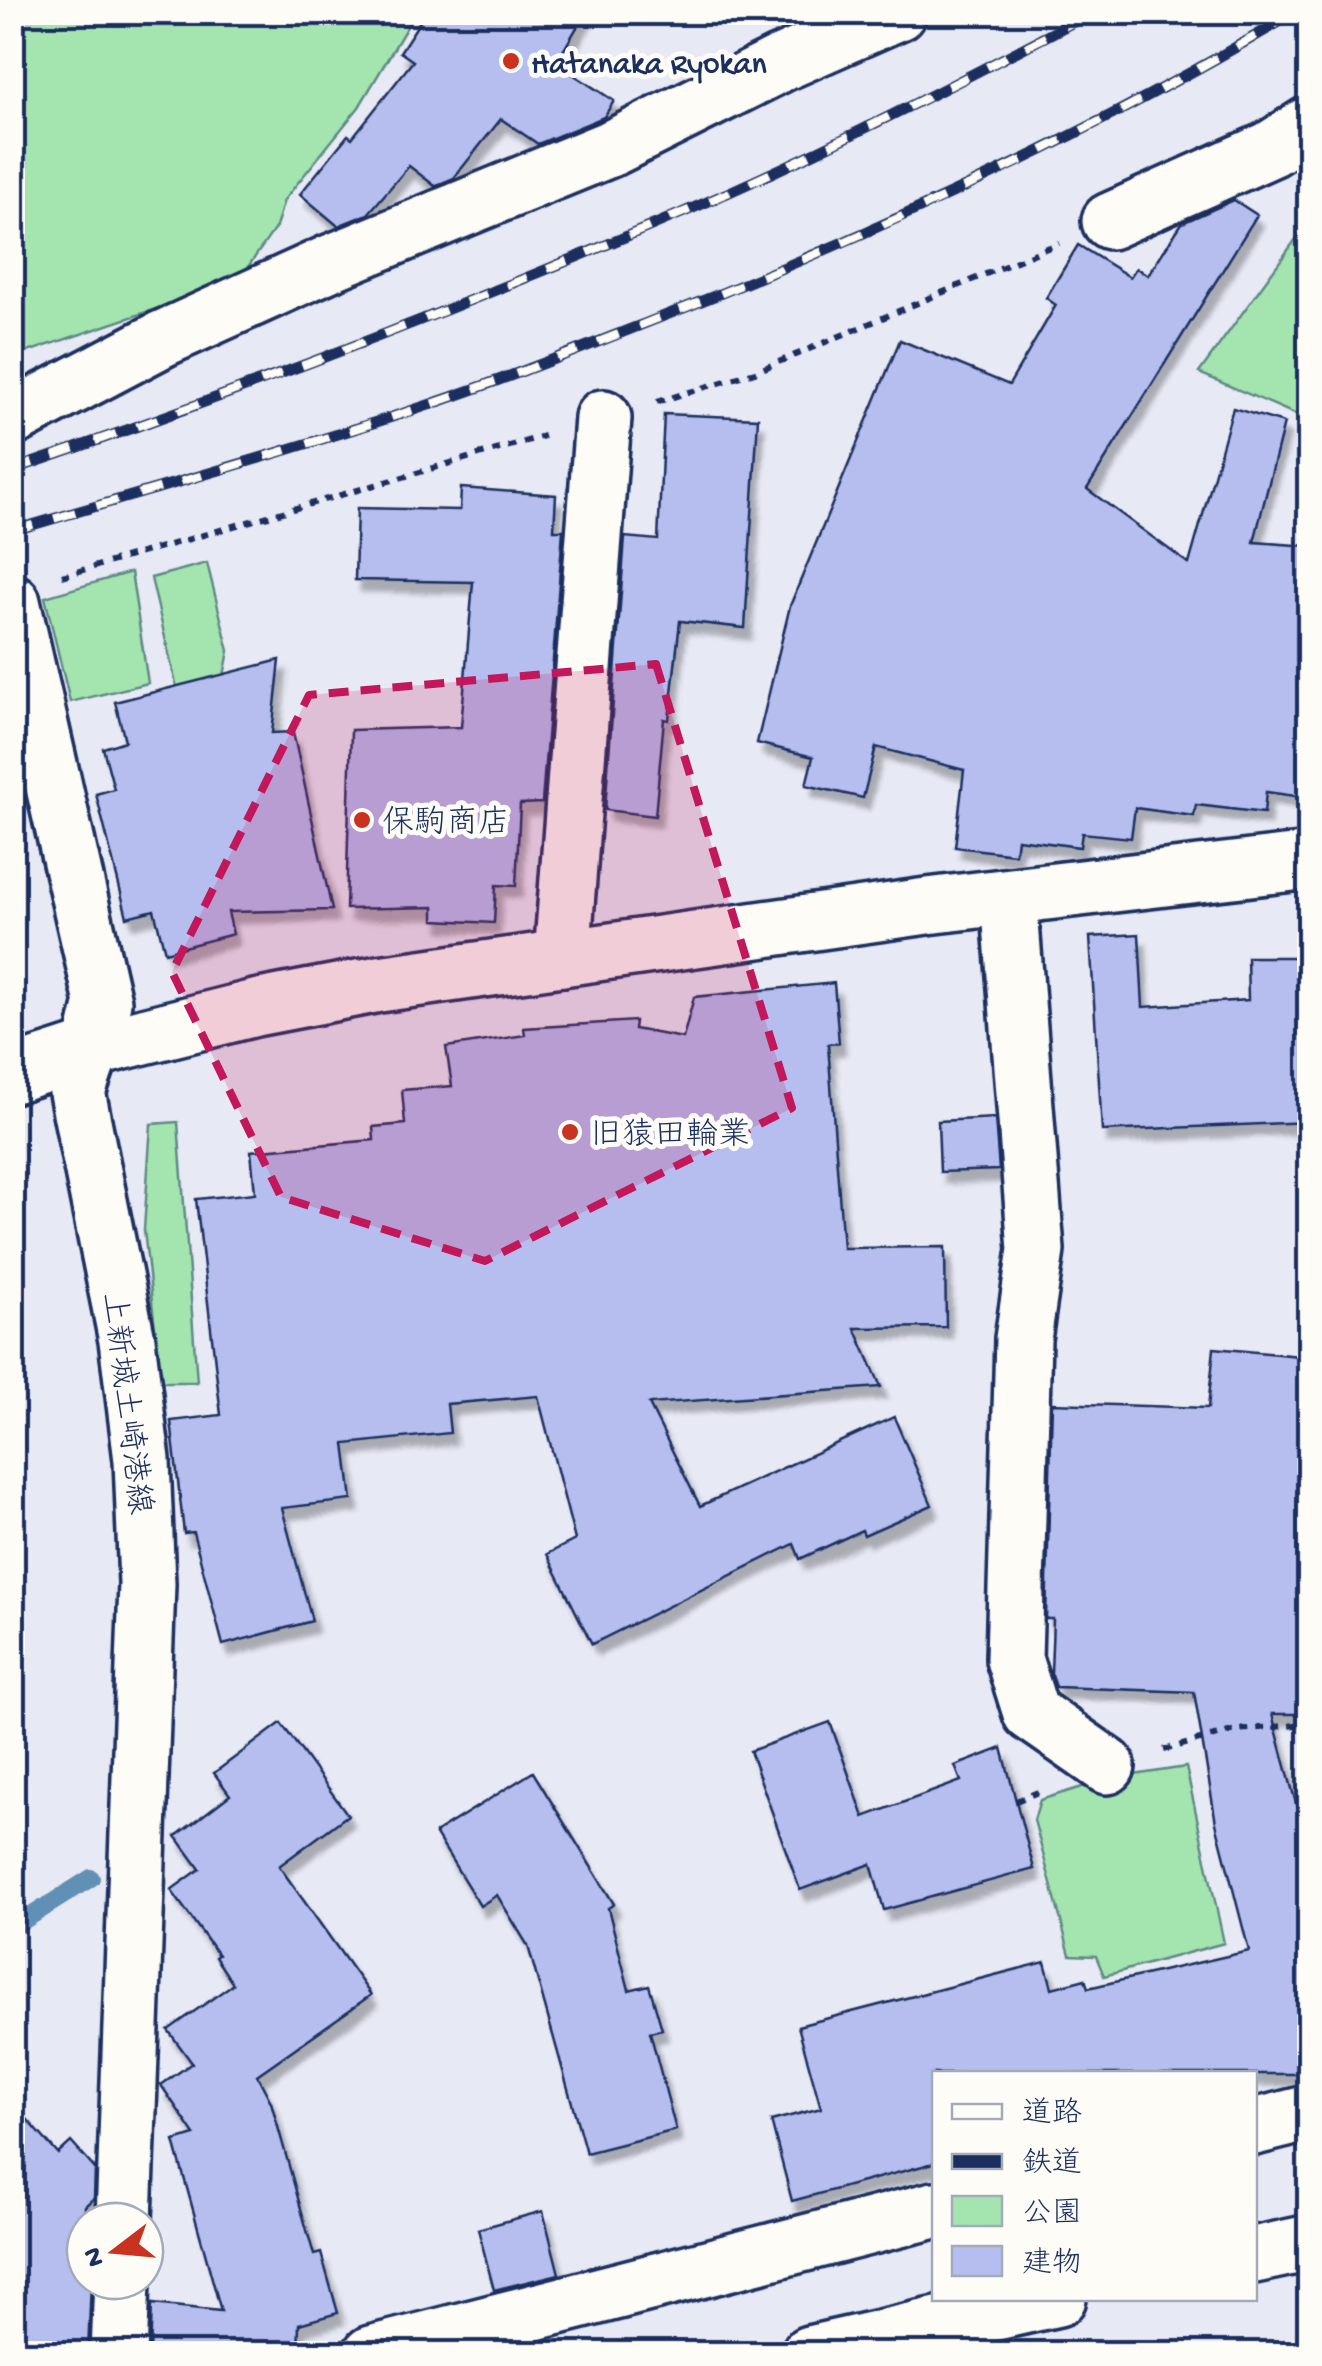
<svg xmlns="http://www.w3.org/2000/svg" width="1322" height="2366" viewBox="0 0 1322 2366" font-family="'Gochi Hand','Klee One',sans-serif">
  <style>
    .green { fill: #a4e5af; stroke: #608a86; stroke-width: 2.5 }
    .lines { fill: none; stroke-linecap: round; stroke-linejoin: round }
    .stream { stroke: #6190b6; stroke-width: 18 }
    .building { fill: #b5beef; stroke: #1b2f5e; stroke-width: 2.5; filter: url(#shadow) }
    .street-casing { stroke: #1b2f5e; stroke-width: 62 }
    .secondary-casing { stroke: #1b2f5e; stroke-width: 62 }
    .highway-casing { stroke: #1b2f5e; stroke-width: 62 }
    .path { stroke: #1b2f5e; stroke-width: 6; stroke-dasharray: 8 8; stroke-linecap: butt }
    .street { stroke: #fdfcf7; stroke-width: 55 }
    .secondary { stroke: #fdfcf7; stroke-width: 55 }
    .highway { stroke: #fdfcf7; stroke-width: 55 }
    .rail-casing { stroke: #1b2f5e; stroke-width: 11 }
    .rail { stroke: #fdfcf7; stroke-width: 8; stroke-dasharray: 22; stroke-linecap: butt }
    .marked { fill: #c2185b; fill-opacity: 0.2; stroke: #c2185b; stroke-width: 8; stroke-dasharray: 20 12; stroke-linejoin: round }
    .poi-dot { fill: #c8321e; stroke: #fdfcf7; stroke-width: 4 }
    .labels { text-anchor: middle; stroke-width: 10; stroke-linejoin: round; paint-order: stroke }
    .poi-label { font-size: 32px; fill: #1b2f5e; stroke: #fdfcf7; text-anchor: start }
    .street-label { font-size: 32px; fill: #1b2f5e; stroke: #fdfcf7 }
  </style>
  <defs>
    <filter id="shadow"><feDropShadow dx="6" dy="11" stdDeviation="2.5" flood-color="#0004"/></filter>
  </defs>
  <rect width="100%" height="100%" fill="#e7e9f5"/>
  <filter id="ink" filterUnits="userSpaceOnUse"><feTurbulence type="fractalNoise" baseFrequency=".01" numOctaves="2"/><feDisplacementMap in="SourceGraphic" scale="20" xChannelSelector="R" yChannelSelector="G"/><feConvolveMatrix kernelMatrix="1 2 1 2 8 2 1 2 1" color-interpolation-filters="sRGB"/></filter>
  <g filter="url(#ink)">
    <g class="green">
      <path d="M12 13H415L359 107 284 200 276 227 238 281 13 357Z"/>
      <path d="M1309 221V386L1297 415 1199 373Z"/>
      <path d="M207 563 229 651 217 710 181 705 151 578Z"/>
      <path d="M131 572 148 683 70 702 45 597Z"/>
      <path d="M178 1122 197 1382H161L144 1230 151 1124Z"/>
      <path d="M1186 1767 1224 1943 1104 1976 1096 1956 1070 1955 1034 1820 1040 1800 1108 1779Z"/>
    </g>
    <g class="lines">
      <path class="stream" d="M12 1928 91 1878"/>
    </g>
    <g class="building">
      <path d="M426 12H586L556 63 614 101 604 117 538 144 501 119 454 178 435 186 409 166 368 214 338 226 300 194 348 135 352 138 413 61 400 52Z"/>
      <path d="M1234 200 1257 215 1087 489 1189 564 1233 408 1284 423 1254 542 1310 546V798L1266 792 1264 813 1196 805 1194 816 1135 808 1131 838 1082 833 1080 847 1017 839 1015 854 955 847 964 770 876 747 863 798 806 785 813 757 757 743 790 606 900 340 1009 385 1056 305 1046 298 1078 245 1130 277 1136 268 1148 275 1182 223Z"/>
      <path d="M664 414 758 418 745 628 680 621 669 720 664 719 655 816 605 810 625 537 658 540Z"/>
      <path d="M461 488 556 495 554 530H563L542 803 520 804 516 886 496 885 494 923 434 920V907L346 909 351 730 461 727 473 582 355 580 357 508 460 510Z"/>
      <path d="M280 660 272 733 293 732 332 910 228 912 233 934 165 952 154 910 127 917 96 794 114 789 103 748 125 741 115 702Z"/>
      <path d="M1139 934 1143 1007 1248 1000 1247 957H1310V1122L1102 1131 1090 937Z"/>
      <path d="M834 983 839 1043 828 1044 843 1248 945 1247 946 1327 855 1328 881 1387 649 1404 700 1506 894 1417 932 1505 864 1535 862 1530 800 1559 794 1544 592 1644 547 1554 575 1540 538 1396 447 1404 450 1433 345 1444 352 1500 282 1508 312 1621 223 1645 193 1532 184 1533 171 1421 221 1415 196 1199 255 1193 251 1151 374 1140 373 1127 405 1124 402 1090 452 1086 446 1047 525 1035 524 1028 635 1021 634 1029 683 1038 694 997Z"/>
      <path d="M995 1118 999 1170 940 1172 938 1121Z"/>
      <path d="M1214 1348 1310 1357V1714H1272L1310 1856V2074H934V2163L792 2201 771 2121 821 2108 798 2026 1045 1962 1052 1988 1085 1979 1088 1988 1249 1951 1216 1823 1194 1692 1056 1687 1051 1673 1053 1619H1046L1052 1403 1208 1408Z"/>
      <path d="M830 1722 864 1817 961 1781 955 1766 1002 1748 1034 1869 884 1910 871 1864 800 1890 750 1751Z"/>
      <path d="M281 1723 348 1815 279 1866 371 1995 257 2075 271 2102 314 2255 321 2253 338 2313 299 2324 298 2354H150L152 2304 221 2311 174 2141 195 2135 161 2085 192 2063 168 2030 233 1984 215 1957 218 1955 171 1890 200 1869 176 1836 230 1795 214 1773Z"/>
      <path d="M533 1772 614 1904 608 1908 629 1990 649 1985 662 2029 650 2032 676 2130 586 2153 528 1946 497 1895 480 1906 435 1833Z"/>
      <path d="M12 2102 58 2154 71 2142 95 2169 94 2198 85 2206V2281H91L88 2354H12Z"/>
      <path d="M543 2211 559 2274 494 2290 478 2229Z"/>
    </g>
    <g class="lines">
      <g class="street-casing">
        <g id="street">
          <path d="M1110 221 1271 149 1310 124"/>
          <path d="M12 418 162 339 330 263 614 147 780 64 898 12"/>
          <path d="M1009 897 1036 1250 1023 1339 1014 1659 1031 1713 1107 1766"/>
          <path d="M562 958 603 418"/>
          <path d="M1254 2127 1310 2113"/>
          <path d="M371 2354 934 2210"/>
        </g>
      </g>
      <g class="secondary-casing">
        <g id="secondary">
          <path d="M12 602 103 1002 92 1049 77 1092 127 1340 142 1460 147 1584 124 2221"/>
          <path d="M12 1075 92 1049 255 1008 379 984 927 906 1310 861"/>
          <path d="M119 2354 122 2281"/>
        </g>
      </g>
      <g class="highway-casing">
        <g id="highway">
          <path d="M1254 2255 1310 2243"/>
          <path d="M809 2354 1058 2298"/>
        </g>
      </g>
      <g class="path">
        <path d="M657 402 755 372 1059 243"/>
        <path d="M62 576 544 436"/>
        <path d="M1164 1750 1236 1730 1310 1724"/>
        <path d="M1016 1801 1038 1792"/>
      </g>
      <use href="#street" class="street"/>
      <use href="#secondary" class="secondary"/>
      <use href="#highway" class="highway"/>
      <g class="rail-casing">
        <g id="rail">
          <path d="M12 470C240 392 464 306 684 212 824 152 958 82 1093 12"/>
          <path d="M12 531C140 493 269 457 395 416 486 387 575 351 664 316 881 231 1096 132 1296 12"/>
        </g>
      </g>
      <use href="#rail" class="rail"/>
    </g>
  </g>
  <path class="marked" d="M656 664 792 1108 485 1261 281 1197 172 972 309 695Z"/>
  <g class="poi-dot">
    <circle cx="511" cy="61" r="10"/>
    <circle cx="362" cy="820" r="10"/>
    <circle cx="570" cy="1132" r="10"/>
  </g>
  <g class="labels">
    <g class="poi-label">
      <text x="531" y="72">Hatanaka Ryokan</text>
      <text x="382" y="831">保駒商店</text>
      <text x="590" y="1143">旧猿田輪業</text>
    </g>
    <g class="street-label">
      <text transform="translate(129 1403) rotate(83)" y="11">上新城土崎港線</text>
    </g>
  </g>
  <rect width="1322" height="2366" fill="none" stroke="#fdfcf7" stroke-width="50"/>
  <rect x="25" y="25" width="1272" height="2316" fill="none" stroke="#1b2f5e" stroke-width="4" filter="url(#ink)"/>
  <rect x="932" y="2071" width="325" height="230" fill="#fdfcf7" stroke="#a3aaba" stroke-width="2.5"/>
  <rect x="952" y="2104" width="50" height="15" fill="#fdfcf7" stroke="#a3aaba" stroke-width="2.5"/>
  <text x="1022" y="2121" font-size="30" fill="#1b2f5e">道路</text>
  <rect x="952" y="2154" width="50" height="15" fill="#1b2f5e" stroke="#a3aaba" stroke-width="2.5"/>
  <text x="1022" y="2171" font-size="30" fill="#1b2f5e">鉄道</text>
  <rect x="952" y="2196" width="50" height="30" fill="#a4e5af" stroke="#a3aaba" stroke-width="2.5"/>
  <text x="1022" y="2221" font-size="30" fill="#1b2f5e">公園</text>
  <rect x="952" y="2246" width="50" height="30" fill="#b5beef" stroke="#a3aaba" stroke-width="2.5"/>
  <text x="1022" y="2271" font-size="30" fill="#1b2f5e">建物</text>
  <g transform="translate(115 2251) rotate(254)"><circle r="48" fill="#fdfcf7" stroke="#a3aaba" stroke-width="2.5"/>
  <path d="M0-8L18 38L0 25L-18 38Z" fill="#c8321e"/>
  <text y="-15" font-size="28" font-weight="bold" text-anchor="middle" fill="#1b2f5e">N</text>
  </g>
</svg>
